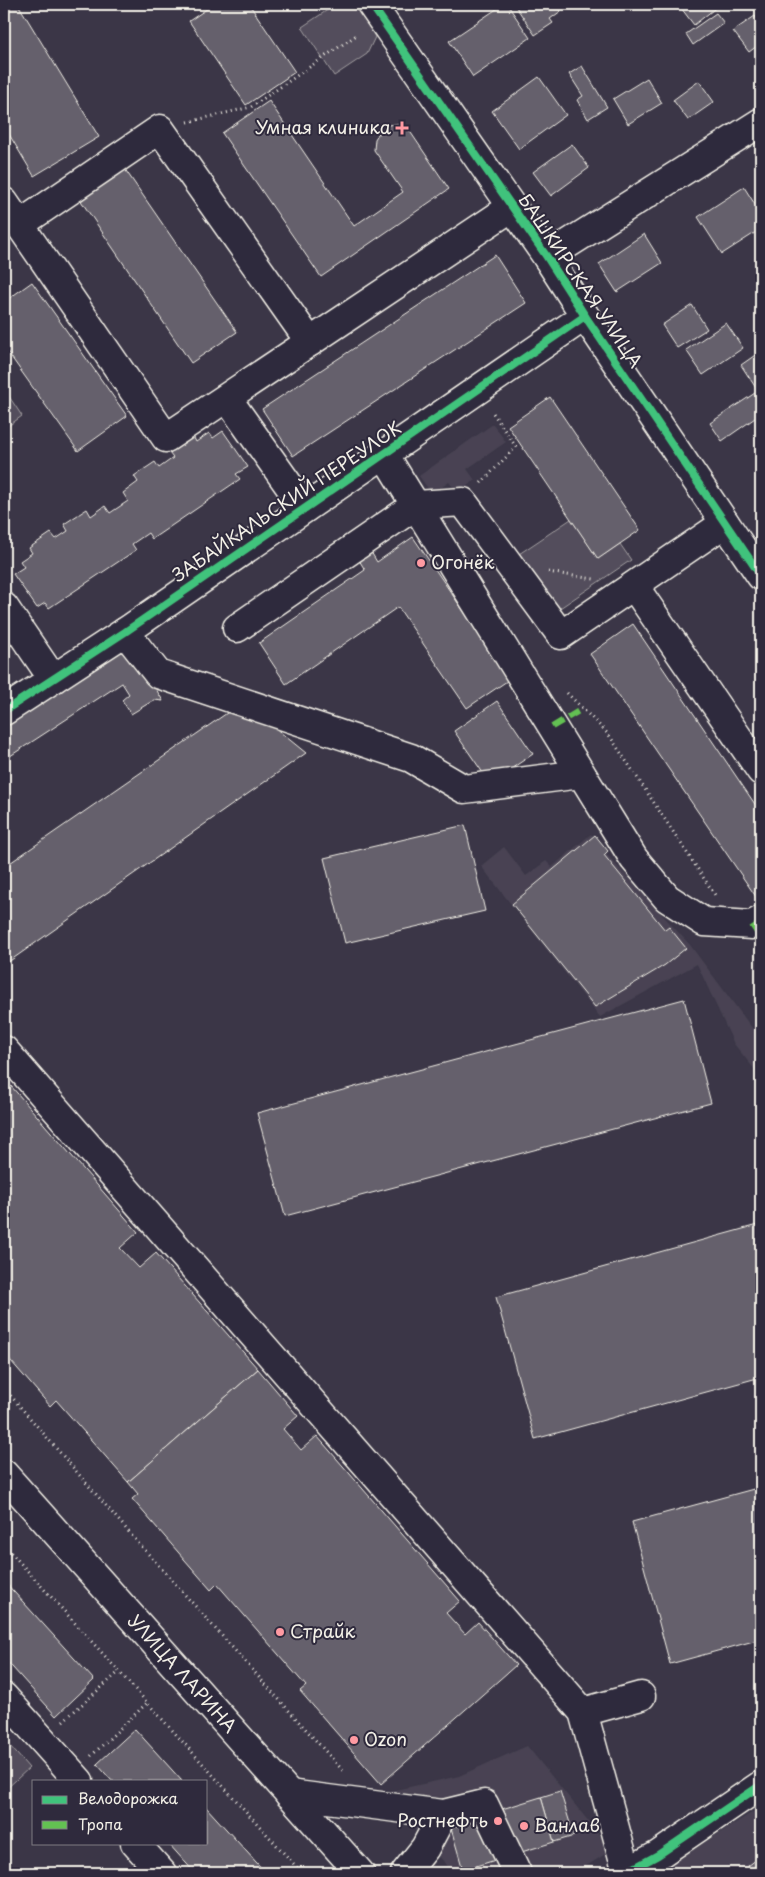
<svg xmlns="http://www.w3.org/2000/svg" width="765" height="1877" viewBox="0 0 765 1877" font-family="'Playpen Sans',sans-serif">
  <style>
    .built { fill: #484352 }
    .green { fill: #534e5c; stroke: #a4a0a2 }
    .building { fill: #65616c; stroke: #f4f1e8 }
    .lines { fill: none; stroke-linecap: round; stroke-linejoin: round }
    .minor-casing { stroke: #f4f1e8; stroke-width: 31 }
    .major-casing { stroke: #f4f1e8; stroke-width: 31 }
    .path { stroke: #f4f1e8; stroke-width: 3; stroke-dasharray: 1 4; stroke-linecap: butt }
    .minor { stroke: #2f2a3d; stroke-width: 28 }
    .major { stroke: #2f2a3d; stroke-width: 28 }
    .quiet { stroke: #63c152; stroke-width: 6; stroke-dasharray: 12 6; stroke-linecap: butt }
    .cycleway-casing { stroke: #2f2a3d; stroke-width: 11 }
    .cycleway { stroke: #40c37c; stroke-width: 8 }
    .poi-dot { fill: #ff9aa2; stroke: #2f2a3d; stroke-width: 2 }
    .labels { text-anchor: middle; stroke-width: 4; stroke-linejoin: round; paint-order: stroke }
    .poi-label { font-size: 18px; fill: #f4f1e8; stroke: #2f2a3d; text-anchor: start }
    .street-label { font-size: 18px; fill: #f4f1e8; stroke: #2f2a3d }
  </style>
  <rect width="100%" height="100%" fill="#3b3647"/>
  <filter id="ink" filterUnits="userSpaceOnUse"><feTurbulence type="fractalNoise" baseFrequency=".02" numOctaves="2"/><feDisplacementMap in="SourceGraphic" scale="10" xChannelSelector="R" yChannelSelector="G"/><feConvolveMatrix kernelMatrix="1 2 1 2 8 2 1 2 1" color-interpolation-filters="sRGB"/></filter>
  <g filter="url(#ink)">
    <g class="built">
      <path d="M493 424 506 442 467 469 475 480 458 493 449 482 432 494 419 476Z"/>
      <path d="M591 834 609 857 690 945 761 1040V1074L760 1076 734 1044 697 964 600 1017 481 866 504 847 526 876 546 861 552 867Z"/>
      <path d="M527 1746 612 1850 575 1873H454L382 1793 459 1776Z"/>
      <path d="M761 1807V1873H655Z"/>
    </g>
    <g class="green">
      <path d="M335 5 356 7 375 37 367 54 334 76 302 27Z"/>
      <path d="M4 389 22 416 4 429Z"/>
      <path d="M571 519 598 559 620 544 631 560 557 610 519 554Z"/>
      <path d="M4 1739 29 1768 4 1791Z"/>
    </g>
    <g class="building">
      <path d="M4 4H18L99 137 34 176 4 126Z"/>
      <path d="M214 4H249L295 72 246 105 189 21Z"/>
      <path d="M504 4H507L530 38 473 77 449 41Z"/>
      <path d="M514 4H557L561 11 550 19 553 23 535 35Z"/>
      <path d="M678 4H717L718 6 694 25Z"/>
      <path d="M716 13 724 23 693 45 686 34Z"/>
      <path d="M755 16 761 25V43L749 52 733 31Z"/>
      <path d="M582 66 607 107 588 119 577 100 583 96 569 74Z"/>
      <path d="M539 77 566 115 519 149 492 111Z"/>
      <path d="M647 78 662 103 628 124 613 99Z"/>
      <path d="M699 81 714 102 688 120 673 100Z"/>
      <path d="M269 101 354 226 403 192 374 150 375 139 378 134 388 125 396 124 407 127 449 189 321 277 222 133Z"/>
      <path d="M572 144 589 168 551 196 533 172Z"/>
      <path d="M122 165 237 332 191 363 77 195Z"/>
      <path d="M744 187 761 214V229L722 254 698 217Z"/>
      <path d="M644 234 662 263 617 292 599 264Z"/>
      <path d="M495 255 526 303 293 456 262 409Z"/>
      <path d="M32 282 127 416 78 451 4 347V302Z"/>
      <path d="M692 305 707 329 677 348 662 325Z"/>
      <path d="M726 323 743 348 703 375 686 350Z"/>
      <path d="M761 351V385L756 388 741 365Z"/>
      <path d="M761 389V421L758 416 722 441 710 423Z"/>
      <path d="M550 397 640 530 598 559 508 426Z"/>
      <path d="M223 431 248 467 236 474 240 479 152 539 148 533 132 544 136 550 49 608 45 603 37 608 13 574 24 567 20 561 32 553 29 548 51 533 56 539 68 531 64 524 87 509 91 516 105 506 110 513 128 501 123 493 138 482 134 476 155 462 159 468 173 458 169 453 193 436 196 442 209 433 213 438Z"/>
      <path d="M413 537 510 679 467 708 398 607 286 684 259 643 365 570 359 560 371 552 377 562Z"/>
      <path d="M4 622 17 642 4 650Z"/>
      <path d="M633 624 761 813V904L590 654Z"/>
      <path d="M129 643 163 701 154 700 131 714 122 700 129 694 122 683 4 760V725Z"/>
      <path d="M497 701 533 754 490 783 454 731Z"/>
      <path d="M243 702 306 753 4 965V867Z"/>
      <path d="M465 825 485 911 345 943 324 858Z"/>
      <path d="M595 835 608 851 604 855 665 930 669 927 686 948 665 965 595 1007 512 904Z"/>
      <path d="M684 999 711 1103 285 1216 257 1113Z"/>
      <path d="M4 1078 138 1232 120 1248 139 1268 156 1253 258 1369 128 1482 56 1400 50 1406 4 1353Z"/>
      <path d="M761 1224V1377L535 1439 496 1297Z"/>
      <path d="M258 1369 298 1416 283 1429 301 1450 317 1436 460 1601 446 1613 465 1634 478 1622 516 1665 381 1784 300 1691 306 1686 217 1584 211 1590 132 1499 138 1494 128 1482Z"/>
      <path d="M761 1487V1639L670 1664 632 1522Z"/>
      <path d="M4 1581 94 1680 56 1716 4 1658Z"/>
      <path d="M135 1729 182 1781H112L97 1764Z"/>
      <path d="M560 1791 574 1836 554 1842 541 1797Z"/>
      <path d="M541 1797 554 1842 463 1870 450 1825Z"/>
      <path d="M206 1807 266 1873H195L168 1843H206Z"/>
      <path d="M761 1856V1873H753L748 1866Z"/>
    </g>
    <g class="lines">
      <g class="minor-casing">
        <g id="minor">
          <path d="M371 4 547 257 585 316 761 576"/>
          <path d="M4 202 166 438 512 207"/>
          <path d="M19 225 160 129 310 342"/>
          <path d="M547 257 761 122"/>
          <path d="M227 398 305 508"/>
          <path d="M384 454 634 859 667 898 704 922 752 925 761 920"/>
          <path d="M634 586 761 771"/>
          <path d="M4 607 53 679"/>
          <path d="M237 628 416 505 463 502 561 635 725 523"/>
          <path d="M125 632 158 674 411 758 464 789 581 774"/>
          <path d="M4 711 125 632 585 316"/>
          <path d="M4 1050 583 1712 627 1872"/>
          <path d="M4 1697 79 1781"/>
          <path d="M583 1712 641 1696"/>
          <path d="M289 1794 443 1814 484 1804 517 1873"/>
          <path d="M135 1843 162 1873"/>
          <path d="M405 1873 425 1848 443 1814"/>
          <path d="M625 1873 658 1855 761 1785"/>
        </g>
      </g>
      <g class="major-casing">
        <path id="major" d="M4 1474 360 1873"/>
      </g>
      <g class="path">
        <path d="M188 122 251 107 358 34"/>
        <path d="M481 483 516 447 493 413"/>
        <path d="M548 572 594 579"/>
        <path d="M567 693 609 735 715 895"/>
        <path d="M4 1388 134 1538 345 1773"/>
        <path d="M4 1545 302 1873"/>
        <path d="M63 1721 119 1672"/>
        <path d="M91 1756 147 1703"/>
      </g>
      <use href="#minor" class="minor"/>
      <use href="#major" class="major"/>
      <g class="quiet">
        <path d="M552 727 582 709"/>
        <path d="M752 925 761 938"/>
      </g>
      <g class="cycleway-casing">
        <g id="cycleway">
          <path d="M371 4 547 257 585 316 761 576"/>
          <path d="M4 711 125 632 585 316"/>
          <path d="M625 1873 658 1855 761 1785"/>
        </g>
      </g>
      <use href="#cycleway" class="cycleway"/>
    </g>
  </g>
  <g class="poi-dot">
    <path d="M399.5 120.5h5v5h5v5h-5v5h-5v-5h-5v-5h5z"/>
    <circle cx="421" cy="563" r="5"/>
    <circle cx="280" cy="1632" r="5"/>
    <circle cx="354" cy="1740" r="5"/>
    <circle cx="498" cy="1821" r="5"/>
    <circle cx="524" cy="1826" r="5"/>
  </g>
  <g class="labels">
    <g class="poi-label">
      <text x="391" y="134" text-anchor="end">Умная клиника</text>
      <text x="431" y="569">Огонёк</text>
      <text x="290" y="1638">Страйк</text>
      <text x="364" y="1746">Ozon</text>
      <text x="488" y="1827" text-anchor="end">Ростнефть</text>
      <text x="534" y="1832">Ванлав</text>
    </g>
    <g class="street-label">
      <text transform="translate(580 281) rotate(56)" y="6">БАШКИРСКАЯ УЛИЦА</text>
      <text transform="translate(287 502) rotate(-34)" y="6">ЗАБАЙКАЛЬСКИЙ ПЕРЕУЛОК</text>
      <text transform="translate(182 1674) rotate(48)" y="6">УЛИЦА ЛАРИНА</text>
    </g>
  </g>
  <rect width="765" height="1877" fill="none" stroke="#2f2a3d" stroke-width="20"/>
  <rect x="10" y="10" width="745" height="1857" fill="none" stroke="#f4f1e8" stroke-width="2" filter="url(#ink)"/>
  <rect x="32" y="1780" width="175" height="65" fill="#2f2a3d" stroke="#7e7a81"/>
  <rect x="42" y="1796" width="25" height="8" fill="#40c37c" stroke="#7e7a81"/>
  <text x="78" y="1804" font-size="15" fill="#f4f1e8">Велодорожка</text>
  <rect x="42" y="1821" width="25" height="8" fill="#63c152" stroke="#7e7a81"/>
  <text x="78" y="1830" font-size="15" fill="#f4f1e8">Тропа</text>
</svg>
